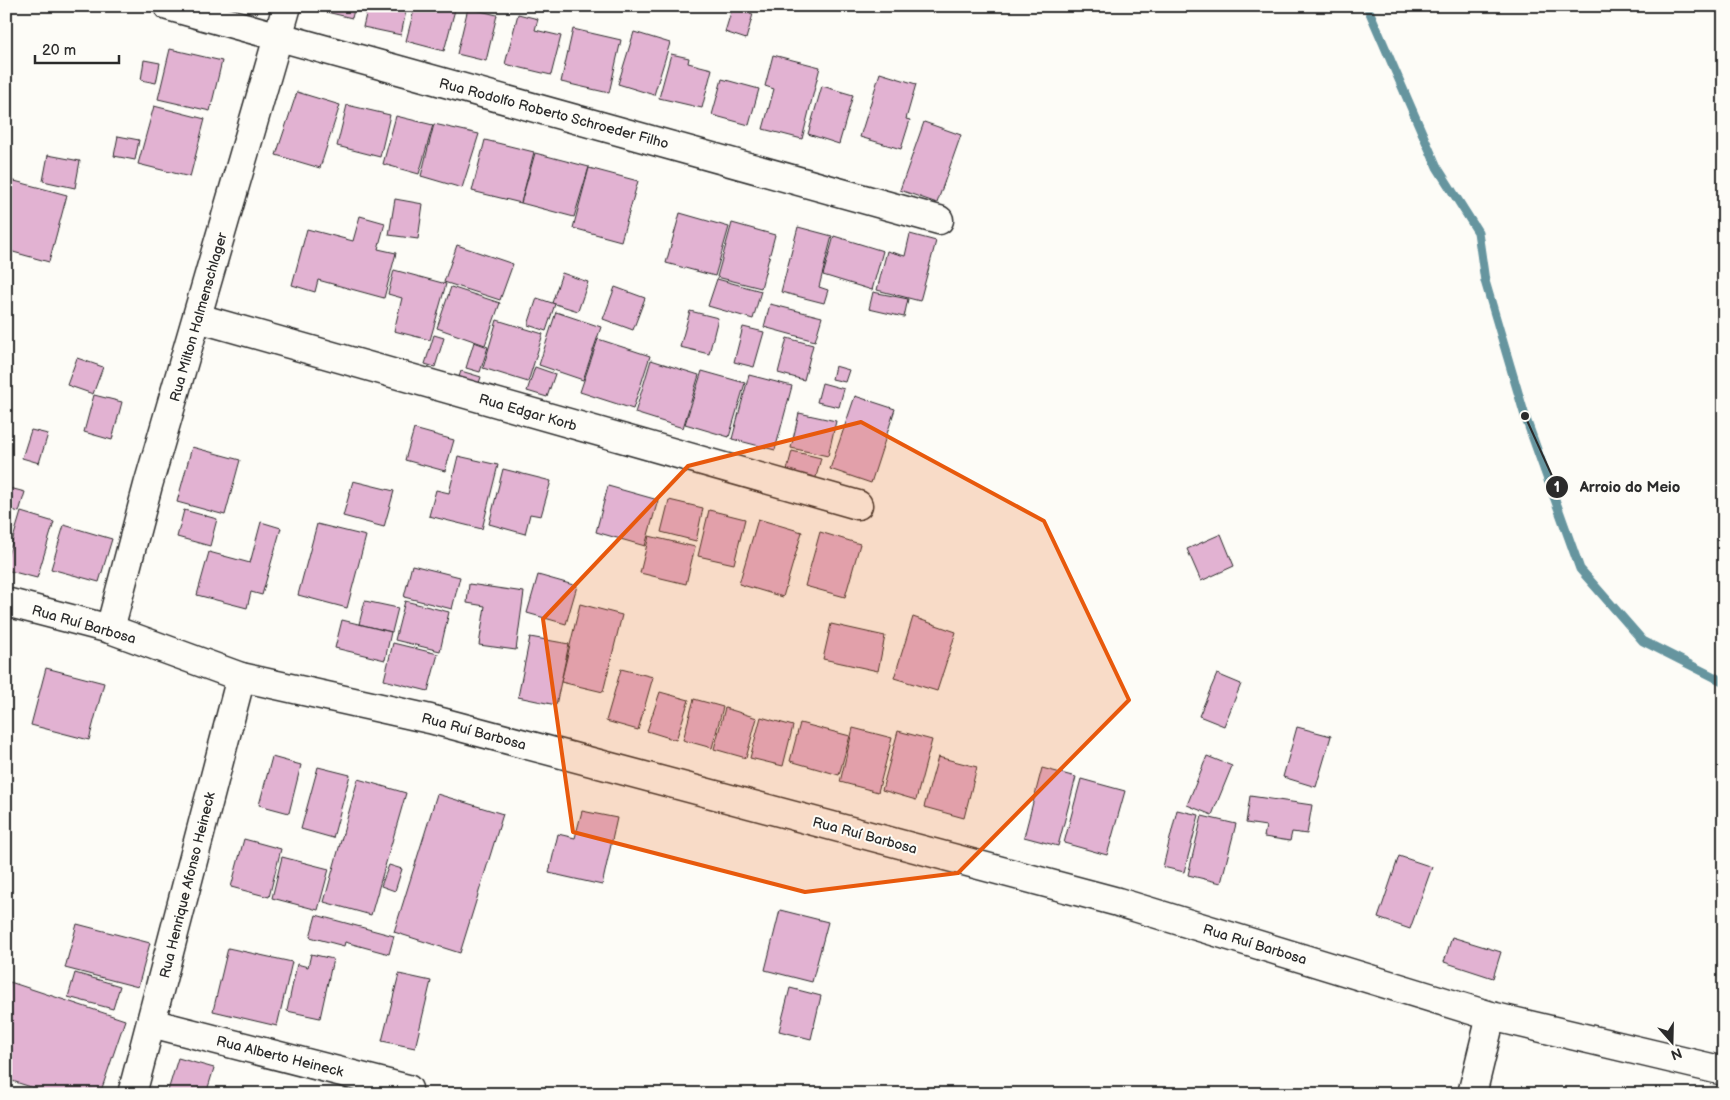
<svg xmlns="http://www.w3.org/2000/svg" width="1730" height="1100" viewBox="0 0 1730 1100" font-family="'Balsamiq Sans',sans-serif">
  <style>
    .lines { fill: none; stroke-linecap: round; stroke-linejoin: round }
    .stream { stroke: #66959f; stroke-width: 9 }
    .building { fill: #e2b2d2; stroke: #2b2b2b }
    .minor-casing { stroke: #2b2b2b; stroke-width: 31 }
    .secondary-casing { stroke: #2b2b2b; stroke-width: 31 }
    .minor { stroke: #fdfcf7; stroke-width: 28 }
    .secondary { stroke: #fdfcf7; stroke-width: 28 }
    .marked { fill: #e8590c; fill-opacity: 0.2; stroke: #e8590c; stroke-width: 4; stroke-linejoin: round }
    .labels { text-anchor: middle; stroke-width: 4; stroke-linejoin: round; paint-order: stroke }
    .street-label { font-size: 14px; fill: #2b2b2b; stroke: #fdfcf7 }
    .leader { fill: none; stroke: #2b2b2b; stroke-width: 2 }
    .callout-dot { fill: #2b2b2b; stroke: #fdfcf7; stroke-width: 2 }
    .mark-label { font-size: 15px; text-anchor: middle; font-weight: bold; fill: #fff }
    .callout-label { font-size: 15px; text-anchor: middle; font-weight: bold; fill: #2b2b2b; stroke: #fdfcf7; stroke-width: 4; stroke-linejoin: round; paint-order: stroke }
  </style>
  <rect width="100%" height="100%" fill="#fdfcf7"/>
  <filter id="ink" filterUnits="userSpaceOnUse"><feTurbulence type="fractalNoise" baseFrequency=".02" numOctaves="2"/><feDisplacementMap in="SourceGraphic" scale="10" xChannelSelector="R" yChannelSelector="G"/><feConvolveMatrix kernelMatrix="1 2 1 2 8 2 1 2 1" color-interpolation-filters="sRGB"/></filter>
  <g filter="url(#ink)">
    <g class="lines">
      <path class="stream" d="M1367 6 1437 167 1478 232 1485 281 1525 416 1580 569 1643 641 1724 682"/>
    </g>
    <g class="building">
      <path d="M319 6H355L352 18 318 10Z"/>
      <path d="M368 6H407L401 35 363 27Z"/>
      <path d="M415 6H456L444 51 406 41Z"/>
      <path d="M468 8 497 15 486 61 457 54Z"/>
      <path d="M732 9 753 14 746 39 725 32Z"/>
      <path d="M518 14 538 19 535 30 561 36 551 75 505 64Z"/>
      <path d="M573 29 621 40 609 93 561 82Z"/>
      <path d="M634 32 670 43 654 95 618 84Z"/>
      <path d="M170 49 222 61 210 111 158 99Z"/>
      <path d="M671 54 689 58 688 63 712 69 702 108 659 98Z"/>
      <path d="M773 55 820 67 802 139 763 129 774 89 765 86Z"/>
      <path d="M144 60 160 63 156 83 141 80Z"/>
      <path d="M880 73 916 84 906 119 910 120 901 149 860 137Z"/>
      <path d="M722 79 759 89 749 125 712 115Z"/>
      <path d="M822 86 853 95 839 144 808 134Z"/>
      <path d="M297 92 340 105 320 168 276 155Z"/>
      <path d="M347 105 390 115 380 157 337 146Z"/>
      <path d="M154 106 205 119 190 177 138 164Z"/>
      <path d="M396 116 433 125 419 174 383 164Z"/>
      <path d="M924 122 961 135 937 203 900 190Z"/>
      <path d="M434 124 479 134 462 188 421 176Z"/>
      <path d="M118 136 139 140 135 160 114 156Z"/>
      <path d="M485 140 534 152 521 203 472 191Z"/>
      <path d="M535 153 589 167 574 217 521 203Z"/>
      <path d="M48 155 80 161 75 188 43 181Z"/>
      <path d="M589 168 638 181 621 241 573 228Z"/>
      <path d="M7 179 67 195 49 262 6 250Z"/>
      <path d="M395 199 423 204 418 239 389 235Z"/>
      <path d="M680 213 729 227 715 276 666 263Z"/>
      <path d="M360 216 385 223 378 249 396 253 384 298 318 280 315 292 292 285 307 229 353 241Z"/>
      <path d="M732 223 775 235 761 288 717 277Z"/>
      <path d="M798 227 832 236 819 287 828 290 824 303 781 292Z"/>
      <path d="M910 234 936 241 920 301 877 290 887 251 905 256Z"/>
      <path d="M834 236 883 251 872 290 823 275Z"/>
      <path d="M457 245 513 264 500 300 444 282Z"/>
      <path d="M394 270 446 284 430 340 394 331 402 298 388 294Z"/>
      <path d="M562 273 588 282 578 311 552 303Z"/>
      <path d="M717 279 761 291 753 319 708 306Z"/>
      <path d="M451 287 500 303 485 345 437 328Z"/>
      <path d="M615 287 645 298 633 330 603 319Z"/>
      <path d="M873 292 908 299 904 317 869 309Z"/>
      <path d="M537 298 555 304 546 331 528 325Z"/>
      <path d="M770 304 822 317 815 341 764 327Z"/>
      <path d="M690 311 718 318 709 354 680 347Z"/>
      <path d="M556 312 601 327 583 380 539 365Z"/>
      <path d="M497 320 543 334 528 382 483 368Z"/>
      <path d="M743 327 764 332 754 367 734 362Z"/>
      <path d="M434 335 444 338 435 367 425 364Z"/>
      <path d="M787 338 813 345 804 380 778 373Z"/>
      <path d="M598 339 650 356 633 409 580 392Z"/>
      <path d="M474 342 488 347 480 372 466 368Z"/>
      <path d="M77 358 103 367 93 394 67 385Z"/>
      <path d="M651 360 699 375 683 428 635 413Z"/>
      <path d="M835 366 849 370 845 382 832 379Z"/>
      <path d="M535 367 555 374 547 397 527 391Z"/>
      <path d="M461 371 481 377 478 386 458 380Z"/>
      <path d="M702 371 745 383 729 437 685 424Z"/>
      <path d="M749 375 792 386 775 450 732 439Z"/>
      <path d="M822 383 844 389 839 407 817 402Z"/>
      <path d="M94 395 122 402 112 440 84 432Z"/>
      <path d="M855 396 895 409 871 483 830 469Z"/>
      <path d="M799 413 836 421 828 456 791 448Z"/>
      <path d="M414 429 454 440 445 471 405 460Z"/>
      <path d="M31 430 48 434 39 463 22 458Z"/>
      <path d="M192 447 240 460 225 515 177 502Z"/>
      <path d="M792 451 821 458 815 481 786 474Z"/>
      <path d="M458 456 498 465 482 529 429 516 436 490 449 493Z"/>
      <path d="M503 469 551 481 541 516 530 514 525 534 489 524Z"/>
      <path d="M353 481 394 491 384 527 343 516Z"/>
      <path d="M608 486 658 500 645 546 596 532Z"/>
      <path d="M6 487 25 492 19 512 6 508Z"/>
      <path d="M669 500 703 508 696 541 661 532Z"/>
      <path d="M184 510 217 519 210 546 177 537Z"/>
      <path d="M709 510 745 519 734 564 698 556Z"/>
      <path d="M21 512 54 522 37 578 6 570V562Z"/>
      <path d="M758 519 802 532 783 597 739 584Z"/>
      <path d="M261 522 281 528 262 595 251 592 247 608 197 595 209 552 250 563Z"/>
      <path d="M317 524 366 536 347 608 298 595Z"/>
      <path d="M64 525 112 539 99 582 51 569Z"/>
      <path d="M820 532 860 544 845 597 805 586Z"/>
      <path d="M1221 534 1234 566 1201 581 1187 549Z"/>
      <path d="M649 536 695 547 686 584 640 573Z"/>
      <path d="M412 565 460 577 452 609 404 597Z"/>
      <path d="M538 575 577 586 566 624 527 613Z"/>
      <path d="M469 584 524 592 516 650 479 645 485 606 467 603Z"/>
      <path d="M365 601 398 608 392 632 359 624Z"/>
      <path d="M405 601 449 612 440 651 395 640Z"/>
      <path d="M580 604 622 615 603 692 561 682Z"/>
      <path d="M913 617 956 632 937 691 894 678Z"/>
      <path d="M342 620 391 632 385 660 335 648Z"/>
      <path d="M831 624 885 636 878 671 823 659Z"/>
      <path d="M530 637 569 644 556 705 518 697Z"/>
      <path d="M393 643 438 654 428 691 384 680Z"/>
      <path d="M46 668 104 683 89 740 31 725Z"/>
      <path d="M621 669 653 677 638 730 606 721Z"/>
      <path d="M1217 674 1241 684 1224 726 1199 716Z"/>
      <path d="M660 692 689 700 676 740 647 731Z"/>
      <path d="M694 699 723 707 712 748 683 740Z"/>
      <path d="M725 708 757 718 746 758 714 749Z"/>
      <path d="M761 717 793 726 783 766 750 758Z"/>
      <path d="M800 723 850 736 839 775 790 761Z"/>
      <path d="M1297 727 1331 736 1316 787 1283 777Z"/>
      <path d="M853 728 892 738 878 792 840 782Z"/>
      <path d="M898 731 932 740 916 800 882 790Z"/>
      <path d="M1207 756 1232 766 1212 815 1187 805Z"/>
      <path d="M272 757 301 765 289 813 259 805Z"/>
      <path d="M938 757 977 767 964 818 924 807Z"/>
      <path d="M318 767 350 775 333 838 301 829Z"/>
      <path d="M1042 768 1076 777 1058 846 1024 837Z"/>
      <path d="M358 779 406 793 371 915 324 902Z"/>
      <path d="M1081 779 1125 791 1107 855 1064 843Z"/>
      <path d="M437 794 503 814 460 953 394 932Z"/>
      <path d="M1250 796 1312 805 1307 834 1292 832 1290 841 1264 837 1266 826 1246 823Z"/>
      <path d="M1177 810 1199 815 1184 872 1163 867Z"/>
      <path d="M582 811 617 818 602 885 549 873 558 834 575 838Z"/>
      <path d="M1202 816 1236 824 1221 883 1188 875Z"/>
      <path d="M244 839 281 849 269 897 231 887Z"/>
      <path d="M1399 856 1432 867 1410 929 1378 918Z"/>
      <path d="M282 857 329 869 318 910 272 898Z"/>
      <path d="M389 865 402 869 395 891 381 886Z"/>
      <path d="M780 910 828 922 812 982 765 970Z"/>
      <path d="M316 915 394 936 389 954 345 942 344 946 310 937Z"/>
      <path d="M77 924 150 943 138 987 65 968Z"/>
      <path d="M1452 937 1501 952 1493 978 1444 962Z"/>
      <path d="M228 948 292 962 277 1026 213 1011Z"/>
      <path d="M311 954 333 959 320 1018 287 1011 297 964 308 967Z"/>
      <path d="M75 973 120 986 113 1009 68 997Z"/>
      <path d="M399 974 431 981 415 1048 382 1041Z"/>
      <path d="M10 982 125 1020 100 1094H53L6 1079V992Z"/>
      <path d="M790 988 821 996 811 1039 779 1031Z"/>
      <path d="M178 1058 214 1068 206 1094H167Z"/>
    </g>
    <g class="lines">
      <g class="minor-casing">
        <g id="minor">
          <path d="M168 6 939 220"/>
          <path d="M198 318 858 505"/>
          <path d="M110 629 148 485 287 6"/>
          <path d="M151 1023 408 1089"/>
          <path d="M132 1094 241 677"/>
          <path d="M1472 1094 1491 1016"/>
        </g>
      </g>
      <g class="secondary-casing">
        <path id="secondary" d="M6 602 110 629 241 677 430 719 1118 902 1491 1016 1724 1071"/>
      </g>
      <use href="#minor" class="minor"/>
      <use href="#secondary" class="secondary"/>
    </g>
  </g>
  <path class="marked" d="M861 422 1044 521 1129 700 958 873 805 892 573 832 543 619 688 466Z"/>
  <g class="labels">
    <g class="street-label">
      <text transform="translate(554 113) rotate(15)" y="5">Rua Rodolfo Roberto Schroeder Filho</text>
      <text transform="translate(198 317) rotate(-74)" y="5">Rua Milton Halmenschlager</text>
      <text transform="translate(528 412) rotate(16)" y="5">Rua Edgar Korb</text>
      <text transform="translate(84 624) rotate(16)" y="5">Rua Ruí Barbosa</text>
      <text transform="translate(474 731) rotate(15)" y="5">Rua Ruí Barbosa</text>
      <text transform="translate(865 835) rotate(15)" y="5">Rua Ruí Barbosa</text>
      <text transform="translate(187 885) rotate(-76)" y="5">Rua Henrique Afonso Heineck</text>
      <text transform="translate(1255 944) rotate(17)" y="5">Rua Ruí Barbosa</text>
      <text transform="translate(280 1056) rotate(14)" y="5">Rua Alberto Heineck</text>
    </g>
  </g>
  <path class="leader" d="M1525 416L1557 487"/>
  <g class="callout-dot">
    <circle cx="1525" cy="416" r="5"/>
    <circle cx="1557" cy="487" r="12"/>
  </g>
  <g class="mark-label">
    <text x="1557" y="492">1</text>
  </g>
  <g class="callout-label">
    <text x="1630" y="492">Arroio do Meio</text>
  </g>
  <rect width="1730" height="1100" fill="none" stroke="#fdfcf7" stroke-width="25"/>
  <rect x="12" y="12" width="1705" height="1075" fill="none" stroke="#2b2b2b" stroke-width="2" filter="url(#ink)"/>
  <g transform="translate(1672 1042) rotate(160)" stroke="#fdfcf7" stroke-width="4" paint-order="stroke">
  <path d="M0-4L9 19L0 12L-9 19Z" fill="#2b2b2b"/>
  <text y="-8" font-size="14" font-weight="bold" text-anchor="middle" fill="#2b2b2b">N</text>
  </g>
  <path d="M35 55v8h84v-8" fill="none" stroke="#2b2b2b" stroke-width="2.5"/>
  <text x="42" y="55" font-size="15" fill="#2b2b2b" stroke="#fdfcf7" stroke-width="4" paint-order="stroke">20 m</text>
</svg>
